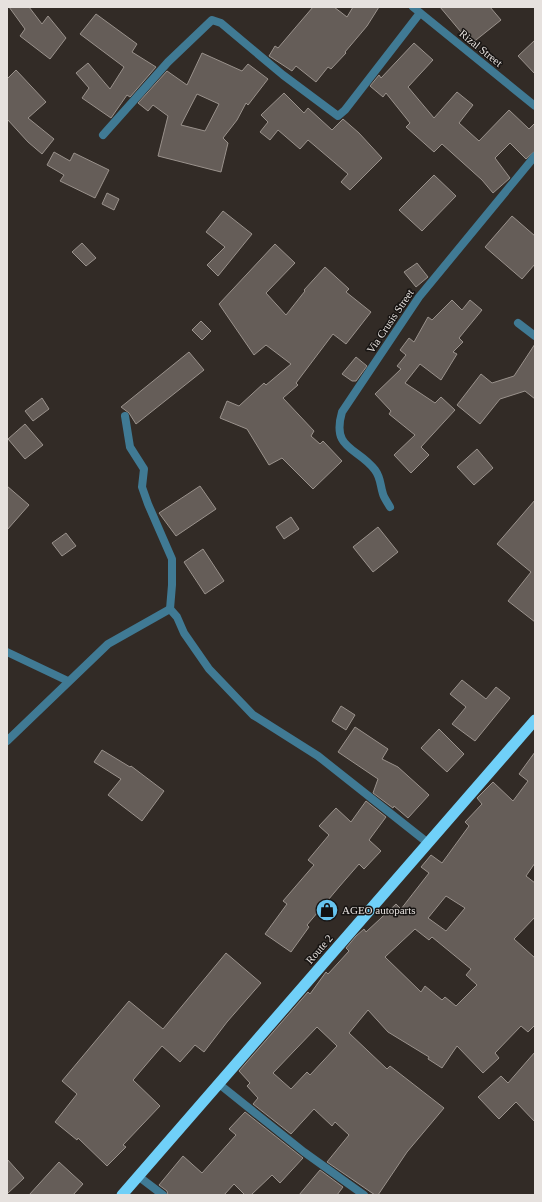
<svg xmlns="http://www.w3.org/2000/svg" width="542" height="1202" viewBox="0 0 542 1202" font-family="'Times New Roman',serif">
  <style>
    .building { fill: #655d58; stroke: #9a928c; fill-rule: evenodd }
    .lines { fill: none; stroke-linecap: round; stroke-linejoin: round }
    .minor { stroke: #407a94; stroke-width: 8 }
    .trunk { stroke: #70d0f8; stroke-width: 11 }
    .labels { text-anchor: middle; stroke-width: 3; stroke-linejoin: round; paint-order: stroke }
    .street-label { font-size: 11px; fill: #e6e1de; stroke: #171412 }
    .poi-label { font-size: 11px; fill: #e6e1de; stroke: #171412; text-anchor: start }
  </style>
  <rect width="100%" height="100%" fill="#322b26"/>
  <g class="building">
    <path d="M9 7H29L42 24 48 16 66 38 50 59 20 36 25 29Z"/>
    <path d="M313 7H334L347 17 353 7H379L367 26 345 52 346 53 331 69 328 67 316 82 296 66 292 71 269 56 275 46 278 48Z"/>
    <path d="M440 7H490L501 20 471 44Z"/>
    <path d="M96 14 137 44 132 52 156 67 130 97 127 95 111 118 82 98 89 88 76 73 88 63 110 89 124 67 80 34Z"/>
    <path d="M535 40V74L518 56Z"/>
    <path d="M414 43 433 60 408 87 434 118 457 92 473 105 459 123 479 141 509 110 529 129 535 123V151L526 159 510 143 495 158 510 178 493 193 482 180 442 144 434 152 406 127 410 123 386 93 383 97 370 86 379 75 381 78Z"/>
    <path d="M202 53 242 71 248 64 268 79 248 105 246 103 237 120 223 138 228 143 221 172 158 156 168 116 153 105 148 111 138 103 167 71 187 85ZM197 94 219 104 205 131 181 125Z"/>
    <path d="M16 70 46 102 28 118 54 139 42 154 28 142 7 119V79Z"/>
    <path d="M284 93 304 113 308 108 332 130 343 119 359 133 382 158 350 190 341 182 348 174 308 140 300 149 278 130 270 140 260 132 268 122 261 115Z"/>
    <path d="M54 152 70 161 74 153 109 170 95 198 60 181 64 175 47 165Z"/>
    <path d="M434 175 456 196 422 231 399 210Z"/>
    <path d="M107 193 119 199 114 210 102 204Z"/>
    <path d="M223 211 252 234 218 276 207 265 225 247 206 232Z"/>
    <path d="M512 216 535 236V264L522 279 485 247Z"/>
    <path d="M82 243 96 258 86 266 72 252Z"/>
    <path d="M275 244 295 263 266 293 286 315 305 291 304 290 325 267 349 289 346 292 371 312 346 344 333 334 296 383 298 385 283 398 314 431 311 436 320 444 323 441 342 461 313 489 282 458 269 465 247 429 220 418 227 401 239 406 264 383 266 385 291 364 266 345 254 355 219 304Z"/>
    <path d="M417 263 428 277 416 287 404 272Z"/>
    <path d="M452 300 462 310 470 300 482 310 459 338 463 342 453 352 457 354 441 380 420 364 405 383 435 403 441 397 455 410 421 447 429 455 411 473 394 455 415 435 389 414 391 411 375 394 401 369 397 366 406 355 400 350 409 338 414 342 428 317 432 320Z"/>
    <path d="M201 321 211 331 202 340 192 330Z"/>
    <path d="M535 344V399L525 391 500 399 480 424 457 405 481 374 492 383 514 376Z"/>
    <path d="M189 352 204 370 136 424 129 413 121 407Z"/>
    <path d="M356 357 367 366 356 381H352L342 374Z"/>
    <path d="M42 398 49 409 33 421 25 411Z"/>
    <path d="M25 424 43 445 25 459 8 439Z"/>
    <path d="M477 449 493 468 474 485 457 467Z"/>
    <path d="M7 486 29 505 7 530Z"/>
    <path d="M200 486 216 509 176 536 159 513Z"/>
    <path d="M535 500V622L508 601 531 572 497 544Z"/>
    <path d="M291 517 299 529 284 539 276 527Z"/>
    <path d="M378 527 398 552 373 572 353 547Z"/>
    <path d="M66 533 76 546 62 556 52 543Z"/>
    <path d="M203 549 224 581 205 594 184 562Z"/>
    <path d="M462 680 486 699 496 687 510 698 475 741 452 724 466 707 450 694Z"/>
    <path d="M341 706 355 715 346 730 332 721Z"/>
    <path d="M355 727 388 749 382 759 398 767 429 795 408 818 394 806 393 808 373 793 378 779 338 752Z"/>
    <path d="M439 729 464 754 447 772 421 748Z"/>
    <path d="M102 750 130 767 131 766 164 791 142 821 108 795 121 779 94 762Z"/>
    <path d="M535 752V863L526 876 535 883V917L514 939 535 958V1025L528 1032 521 1026 495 1053 499 1058 483 1073 457 1046 442 1068 428 1059 429 1057 388 1032 368 1010 349 1033 387 1069 390 1066 444 1108 407 1152 378 1195H375L327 1162 349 1135 335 1122 332 1126 314 1109 291 1134 253 1104 258 1098 247 1086 250 1083 239 1071 308 992 310 994 326 972 328 974 349 951 346 948 356 936 364 929 366 932 396 904 401 909 429 873 421 867 431 855 442 863 469 826 465 822 482 804 477 798 493 782 513 801 528 781 519 774ZM446 896 465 908 446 931 428 918ZM415 929 429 940 432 937 471 969 466 975 477 985 456 1006 445 997 442 1000 425 986 421 992 385 957ZM317 1027 337 1046 310 1075 307 1072 291 1089 273 1073Z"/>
    <path d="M366 801 386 817 369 840 381 851 364 869 359 864 339 887 307 925 309 927 291 952 265 934 287 904 283 901 314 865 308 860 329 835 319 826 336 808 351 822Z"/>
    <path d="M226 953 261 983 227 1022 204 1052 195 1045 180 1062 162 1046 133 1080 160 1106 123 1145 126 1147 107 1166 78 1138 77 1140 55 1122 77 1094 62 1081 129 1001 163 1029Z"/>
    <path d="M535 1052V1122L516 1102 499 1119 478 1097 501 1076 508 1083Z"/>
    <path d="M245 1112 303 1158 280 1183 272 1175 251 1195H245L234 1184 224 1195H168L167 1191 159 1185 183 1156 202 1173 236 1135 229 1129Z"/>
    <path d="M7 1159 24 1178 7 1194Z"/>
    <path d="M59 1162 83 1184 73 1195H29Z"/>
    <path d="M320 1170 343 1187 337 1195H299Z"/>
  </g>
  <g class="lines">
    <g class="minor">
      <path d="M413 7 535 106"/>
      <path d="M103 135 168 62 212 20 221 23 283 75 338 116 345 110 420 13"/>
      <path d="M518 323 535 336"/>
      <path d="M125 416 130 447 144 469 142 487 148 504 172 559V585L170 609 177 617 184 633 209 669 253 715 318 756 428 843"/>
      <path d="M390 507C388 503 384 498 383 494 380 485 381 478 375 470 358 447 331 450 342 412L419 297 535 156"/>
      <path d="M7 652 68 681"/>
      <path d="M7 741 108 644 170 609"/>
      <path d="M219 1084 304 1152 364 1195"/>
      <path d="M138 1176 163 1195"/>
    </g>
    <path class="trunk" d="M122 1195 535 720"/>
  </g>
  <defs>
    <g id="shop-disc" transform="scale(1.15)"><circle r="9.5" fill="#66c4ef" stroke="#171412"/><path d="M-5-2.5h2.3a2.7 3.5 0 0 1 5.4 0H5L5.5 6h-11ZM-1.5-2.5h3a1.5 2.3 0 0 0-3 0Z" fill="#111"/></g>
  </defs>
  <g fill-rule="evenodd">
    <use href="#shop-disc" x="327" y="910"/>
  </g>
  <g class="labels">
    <g class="street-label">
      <text transform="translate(481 48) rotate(39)" y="4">Rizal Street</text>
      <text transform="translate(390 321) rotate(-56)" y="4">Via Crusis Street</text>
      <text transform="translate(319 949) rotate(-49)" y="4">Route 2</text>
    </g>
    <g class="poi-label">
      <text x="342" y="914">AGEO autoparts</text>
    </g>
  </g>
  <rect width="542" height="1202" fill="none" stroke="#e6e1de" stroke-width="16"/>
</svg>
